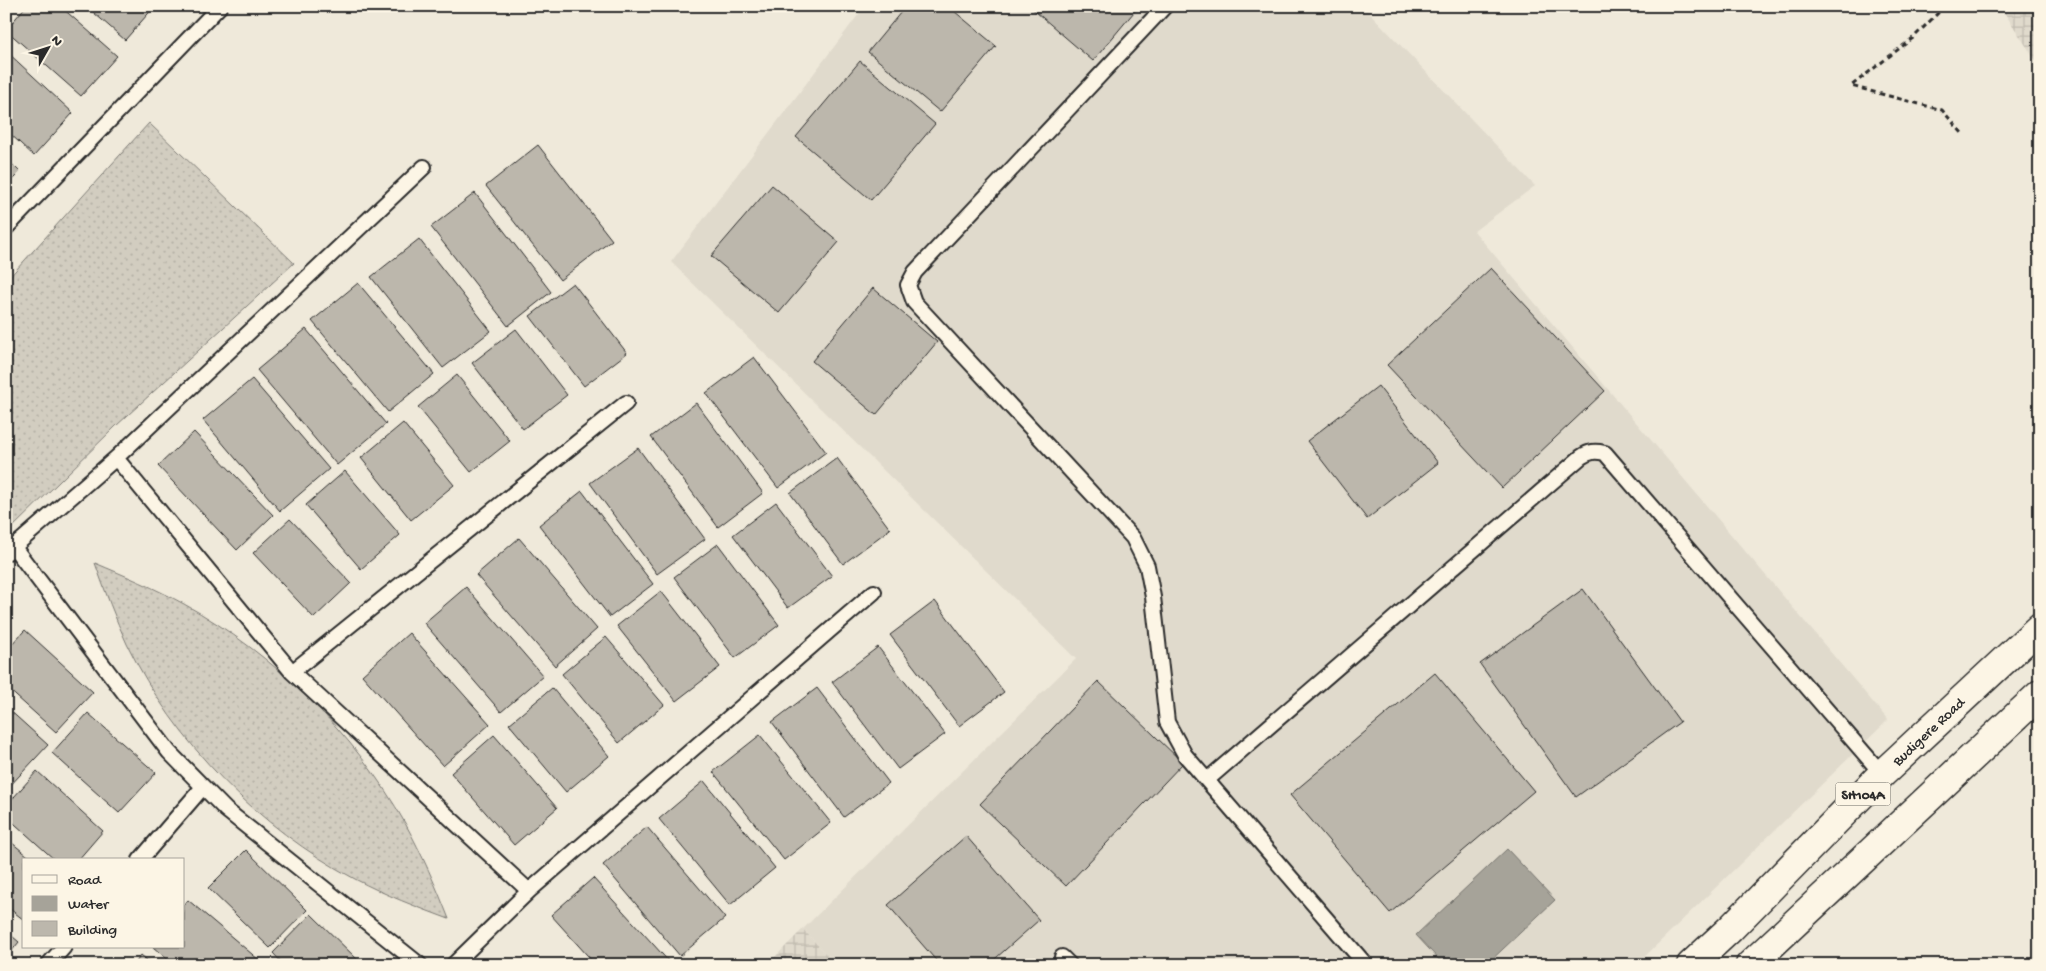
<svg xmlns="http://www.w3.org/2000/svg" width="2046" height="971" font-family="'Gochi Hand',sans-serif">
	<style>
		.built { fill: #e0dacc }
		.industrial { fill: url(#industrial-grid) }
		.grass { fill: url(#grass-dots); stroke: #7e7c76 }
		.water { fill: #a6a399; stroke: #75736d }
		.building { fill: #bcb7ac; stroke: #2b2b2b }
		.lines { fill: none; stroke-linecap: round; stroke-linejoin: round }
		.service-casing { stroke: #2b2b2b; stroke-width: 18 }
		.primary-casing { stroke: #2b2b2b; stroke-width: 31 }
		.path { stroke: #2b2b2b; stroke-width: 3; stroke-dasharray: 5 4; stroke-linecap: butt }
		.service { stroke: #fcf5e5; stroke-width: 14 }
		.primary { stroke: #fcf5e5; stroke-width: 28 }
		.labels { text-anchor: middle; stroke-width: 4; stroke-linejoin: round; paint-order: stroke }
		.shield { fill: #fcf5e5; stroke: #6a6863; stroke-width: 1 }
		.shield-label { font-size: 14px; font-weight: bold; fill: #2b2b2b }
		.street-label { font-size: 15px; fill: #2b2b2b; stroke: #fcf5e5 }
	</style>
	<defs>
		<pattern id="industrial-grid" width="8" height="8" patternUnits="userSpaceOnUse" patternTransform="scale(1.25)"><rect width="8" height="8" fill="#e0dacc"/><path d="M0 4h8M4 0v8" fill="none" stroke="#c0bbaf"/></pattern>
		<pattern id="grass-dots" width="8" height="8" patternUnits="userSpaceOnUse" patternTransform="scale(1.25)"><rect width="8" height="8" fill="#d2cdc0"/><path d="M2 2h.1M6 6h.1" fill="none" stroke="#b4b0a5" stroke-width="1.8" stroke-linecap="round"/></pattern>
	</defs>
	<rect width="100%" height="100%" fill="#efe9da"/>
	<filter id="ink" filterUnits="userSpaceOnUse"><feTurbulence type="fractalNoise" baseFrequency=".02" numOctaves="2"/><feDisplacementMap in="SourceGraphic" scale="10" xChannelSelector="R" yChannelSelector="G"/><feConvolveMatrix kernelMatrix="1 2 1 2 8 2 1 2 1" color-interpolation-filters="sRGB"/></filter>
	<g filter="url(#ink)">
		<path class="built" d="M 865,6 L 1363,6 L 1535,186 L 1474,231 L 1888,720 L 1636,965 L 836,965 L 803,929 L 1076,659 L 671,262 Z"/>
		<path class="industrial" d="M 2000,6 L 2040,6 L 2040,67 Z
			M 803,929 L 836,965 L 767,965 Z"/>
		<path class="grass" d="M 149,123 L 294,263 L 116,426 L 6,534 L 6,281 Z
			M 95,563 C 126,576 155,588 184,604 C 273,653 356,735 405,823 C 422,854 436,886 449,919 C 417,907 385,895 355,879 C 259,828 175,743 127,644 C 115,618 105,591 95,563 Z"/>
		<path class="water" d="M 1507,849 L 1555,900 L 1486,965 L 1444,965 L 1416,935 Z"/>
		<path class="building" d="M 26,6 L 60,6 L 117,56 L 81,96 L 6,30 Z
			M 86,6 L 155,6 L 125,40 Z
			M 906,6 L 948,6 L 996,46 L 940,112 L 868,52 Z
			M 1029,6 L 1139,6 L 1093,61 Z
			M 6,51 L 73,113 L 34,156 L 6,130 Z
			M 860,61 L 935,124 L 871,200 L 796,137 Z
			M 538,145 L 612,240 L 560,280 L 486,186 Z
			M 6,158 L 20,172 L 6,186 Z
			M 772,185 L 839,242 L 779,313 L 711,256 Z
			M 475,193 L 551,292 L 508,326 L 431,227 Z
			M 419,239 L 491,331 L 443,368 L 371,277 Z
			M 1491,268 L 1605,391 L 1502,488 L 1387,365 Z
			M 358,283 L 434,374 L 388,412 L 312,321 Z
			M 573,283 L 627,353 L 584,386 L 530,316 Z
			M 873,288 L 937,342 L 876,415 L 812,361 Z
			M 306,329 L 386,424 L 337,465 L 257,370 Z
			M 516,329 L 567,395 L 523,429 L 472,363 Z
			M 754,357 L 826,452 L 778,488 L 706,393 Z
			M 457,375 L 510,441 L 471,472 L 418,407 Z
			M 252,379 L 329,469 L 280,511 L 203,420 Z
			M 1378,386 L 1438,463 L 1367,519 L 1307,441 Z
			M 696,403 L 763,493 L 718,527 L 651,437 Z
			M 403,423 L 454,485 L 411,520 L 361,458 Z
			M 194,432 L 273,515 L 237,550 L 158,466 Z
			M 638,448 L 705,539 L 657,574 L 590,483 Z
			M 837,458 L 890,529 L 843,564 L 790,493 Z
			M 345,471 L 400,535 L 361,569 L 306,505 Z
			M 582,491 L 653,584 L 610,617 L 539,525 Z
			M 776,502 L 832,576 L 788,608 L 733,535 Z
			M 290,519 L 351,583 L 314,618 L 253,553 Z
			M 519,538 L 597,629 L 555,666 L 476,575 Z
			M 718,544 L 779,625 L 735,658 L 674,577 Z
			M 466,587 L 543,676 L 501,712 L 424,623 Z
			M 1583,589 L 1680,722 L 1576,797 L 1480,664 Z
			M 661,591 L 720,667 L 676,701 L 617,626 Z
			M 935,601 L 1004,692 L 959,726 L 890,635 Z
			M 25,630 L 93,692 L 56,732 L 6,687 L 6,650 Z
			M 409,633 L 490,724 L 443,766 L 362,675 Z
			M 606,637 L 664,705 L 619,743 L 562,674 Z
			M 878,647 L 945,734 L 898,769 L 832,682 Z
			M 1435,673 L 1534,791 L 1390,913 L 1290,795 Z
			M 1098,681 L 1183,763 L 1066,886 L 980,804 Z
			M 552,688 L 609,756 L 566,792 L 509,724 Z
			M 817,688 L 889,783 L 844,817 L 772,722 Z
			M 6,707 L 48,745 L 7,789 L 6,788 Z
			M 88,713 L 156,773 L 119,813 L 52,753 Z
			M 494,735 L 557,808 L 514,845 L 451,773 Z
			M 760,735 L 831,823 L 784,860 L 713,772 Z
			M 37,771 L 103,831 L 78,860 L 55,860 L 6,816 L 6,806 Z
			M 704,781 L 775,868 L 730,905 L 659,819 Z
			M 647,827 L 725,918 L 680,956 L 603,865 Z
			M 966,836 L 1039,920 L 988,965 L 940,965 L 888,905 Z
			M 6,838 L 33,860 L 24,860 L 24,920 L 6,906 Z
			M 246,850 L 307,910 L 270,948 L 208,888 Z
			M 593,878 L 672,965 L 596,965 L 551,915 Z
			M 188,900 L 259,960 L 255,965 L 174,965 L 153,947 L 184,947 L 184,905 Z
			M 311,914 L 363,965 L 284,965 L 273,953 Z
			M 6,931 L 19,942 L 6,958 Z
			M 141,955 L 153,965 L 134,965 Z"/>
		<g class="lines">
			<g class="service-casing">
				<path id="service" d="M 1165,6 L 915,272 L 908,285 L 914,302 L 1133,538 L 1147,566 L 1153,597 L 1167,722 L 1185,755 L 1366,965
					M 2040,6 L 2040,7
					M 6,228 L 220,6
					M 116,458 L 292,672 L 529,891
					M 13,546 L 169,752 L 226,810 L 420,965
					M 8,552 L 116,458 L 424,167
					M 292,672 L 626,403
					M 1207,780 L 1581,457 C 1590,451 1595,451 1605,453 L 1882,774
					M 140,860 L 203,787
					M 1062,957 L 1070,965
					M 48,965 L 64,947
					M 453,965 L 529,891 L 874,592"/>
			</g>
			<g class="primary-casing">
				<path id="primary" d="M 1691,965 L 1730,929 L 1882,774 L 2040,627
					M 1750,965 L 2040,694"/>
			</g>
			<path class="path" d="M 1945,6 L 1913,38 L 1851,86 L 1942,110 L 1962,133"/>
			<use href="#service" class="service"/>
			<use href="#primary" class="primary"/>
		</g>
	</g>
	<g class="labels">
		<rect class="shield" x="1835.5" y="782.5" width="55" height="23" rx="4"/>
		<g class="shield-label">
			<text x="1863" y="799">SH104A</text>
		</g>
		<g class="street-label">
			<text transform="translate(1928 731) rotate(-43)" y="5">Budigere Road</text>
		</g>
	</g>
	<rect width="2046" height="971" fill="none" stroke="#fcf5e5" stroke-width="25"/>
	<rect x="12" y="12" width="2021" height="946" fill="none" stroke="#2b2b2b" stroke-width="2" filter="url(#ink)"/>
	<rect x="22" y="858" width="162" height="90" fill="#fcf5e5" stroke="#a8a49b"/>
	<rect x="32" y="875" width="25" height="8" fill="#fcf5e5" stroke="#a8a49b"/>
	<text x="68" y="884" font-size="15" fill="#2b2b2b">Road</text>
	<rect x="32" y="896" width="25" height="15" fill="#a6a399" stroke="#a8a49b"/>
	<text x="68" y="908" font-size="15" fill="#2b2b2b">Water</text>
	<rect x="32" y="921" width="25" height="15" fill="#bcb7ac" stroke="#a8a49b"/>
	<text x="68" y="934" font-size="15" fill="#2b2b2b">Building</text>
	<g transform="translate(48 48) rotate(51)" stroke="#fcf5e5" stroke-width="4" paint-order="stroke">
	<path d="M0-4L9 19L0 12L-9 19Z" fill="#2b2b2b"/>
	<text y="-8" font-size="14" font-weight="bold" text-anchor="middle" fill="#2b2b2b">N</text>
	</g>
</svg>
